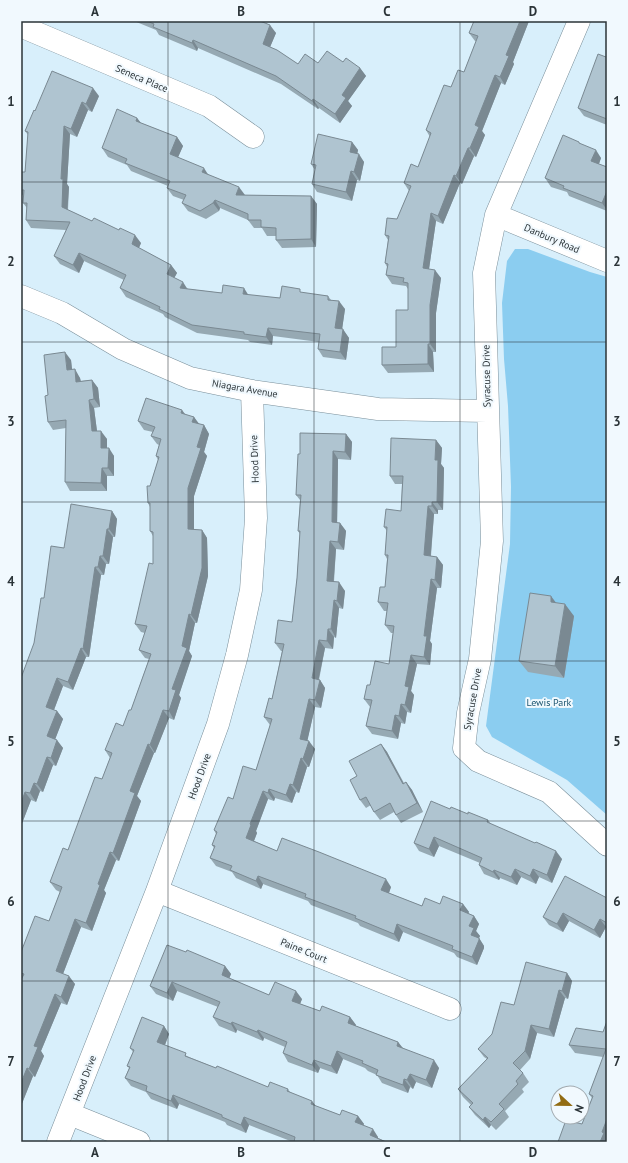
<svg xmlns="http://www.w3.org/2000/svg" width="628" height="1163" font-family="'PT Sans',sans-serif">
	<style>
		.green { fill: #8bcdf0 }
		.lines { fill: none; stroke-linecap: round; stroke-linejoin: round }
		.minor-casing { stroke: #7a8f9a; stroke-width: 23 }
		.minor { stroke: #fff; stroke-width: 22 }
		.wall { fill: #96a9b3 }
		.shaded-wall { fill: #7a8992 }
		.building { fill: #afc4d0; stroke: #7a8992 }
		.grid { fill: none; stroke: #2b3438; stroke-width: 1; stroke-opacity: 0.55 }
		.labels { text-anchor: middle; stroke-width: 4; stroke-linejoin: round; paint-order: stroke }
		.street-label { font-size: 10px; fill: #2b3438; stroke: #f1f9fe }
		.park-label { font-size: 10px; fill: #1c5671; stroke: #f1f9fe }
		.neatline { fill: none; stroke: #2b3438; stroke-width: 1.5 }
		.grid-label { font-size: 13px; text-anchor: middle; font-weight: bold; fill: #2b3438 }
	</style>
	<rect width="100%" height="100%" fill="#d8effb"/>
	<path class="green" d="M 515,249 L 528,249 L 590,272 L 607,277 L 607,815 L 567,780 L 492,737 L 486,726 L 510,544 L 511,487 L 508,406 L 504,359 L 502,303 L 507,261 Z"/>
	<g class="lines">
		<g class="minor-casing">
			<path id="minor" d="M 579,21 L 496,215 L 484,273 L 492,541 L 480,659 L 468,713 L 464,748 L 478,761 L 549,792 L 607,845
				M 25,28 L 209,106 L 253,137
				M 496,215 L 607,261
				M 21,296 L 62,313 L 123,349 L 190,378 L 252,391 L 378,409 L 487,411
				M 157,891 L 450,1009
				M 70,1114 L 139,1142
				M 58,1142 L 157,891 L 218,724 L 237,655 L 251,590 L 256,518 L 252,391"/>
		</g>
		<use href="#minor" class="minor"/>
	</g>
	<path class="wall" d="M 134,21 L 260,21 L 276,33 L 270,47 L 298,64 L 343,62 L 360,68 L 366,76 L 348,101 L 352,106 L 340,123 L 319,108 L 318,109 L 281,84 L 198,48 L 197,51 L 159,35 L 156,30 Z
		M 474,21 L 529,21 L 513,62 L 514,64 L 505,85 L 501,83 L 482,131 L 485,135 L 476,157 L 474,156 L 462,184 L 460,183 L 443,224 L 436,221 L 429,269 L 441,278 L 436,313 L 436,352 L 433,352 L 434,372 L 388,373 L 382,365 L 396,347 L 408,310 L 408,289 L 406,286 L 392,284 L 386,275 L 387,267 L 385,263 L 388,240 L 385,235 L 397,219 L 409,191 L 404,183 L 418,167 L 430,137 L 426,130 L 451,87 L 464,72 L 476,41 L 475,41 L 469,33 Z
		M 607,56 L 607,125 L 584,116 L 578,108 Z
		M 99,96 L 92,112 L 88,110 L 77,137 L 70,134 L 67,184 L 69,187 L 68,210 L 141,243 L 139,248 L 171,265 L 177,273 L 174,278 L 188,289 L 222,293 L 248,295 L 280,298 L 303,293 L 328,296 L 331,300 L 345,309 L 342,329 L 349,338 L 346,360 L 323,357 L 318,349 L 319,342 L 273,336 L 272,345 L 250,342 L 248,340 L 197,333 L 165,317 L 163,314 L 126,297 L 120,288 L 124,280 L 84,261 L 79,273 L 60,264 L 54,256 L 66,230 L 31,228 L 26,220 L 27,208 L 23,203 L 24,197 L 21,193 L 21,172 L 25,172 L 28,135 L 25,131 L 35,111 Z
		M 137,118 L 141,123 L 177,137 L 183,146 L 178,157 L 244,195 L 311,196 L 317,204 L 316,247 L 282,248 L 276,240 L 276,236 L 267,236 L 262,228 L 254,228 L 248,220 L 220,208 L 219,211 L 206,219 L 188,211 L 182,203 L 184,200 L 173,196 L 167,188 L 168,186 L 131,171 L 127,165 L 108,157 L 102,148 Z
		M 352,142 L 358,150 L 357,154 L 364,162 L 360,181 L 357,180 L 352,201 L 317,192 L 312,184 L 315,170 L 311,164 Z
		M 581,144 L 601,158 L 599,164 L 607,167 L 607,211 L 569,196 L 567,192 L 551,187 L 545,178 Z
		M 71,360 L 72,370 L 80,378 L 81,381 L 92,380 L 98,388 L 100,407 L 94,408 L 97,431 L 107,439 L 107,448 L 114,456 L 114,476 L 107,476 L 107,491 L 70,491 L 65,482 L 66,428 L 53,430 L 48,422 L 48,395 Z
		M 185,415 L 194,417 L 198,424 L 204,425 L 209,434 L 204,452 L 207,456 L 194,496 L 194,530 L 202,530 L 207,538 L 208,576 L 197,623 L 195,623 L 189,651 L 192,656 L 179,695 L 181,698 L 174,720 L 169,718 L 155,753 L 154,753 L 137,796 L 141,801 L 119,861 L 116,860 L 104,890 L 106,893 L 92,931 L 81,927 L 63,974 L 75,984 L 67,1005 L 61,1003 L 41,1051 L 44,1056 L 35,1077 L 33,1076 L 21,1106 L 22,978 L 21,977 L 21,952 L 49,921 L 60,892 L 56,890 L 50,882 L 68,850 L 102,779 L 110,758 L 105,750 L 123,726 L 131,710 L 149,659 L 145,658 L 139,650 L 145,633 L 141,632 L 135,624 L 153,564 L 153,536 L 150,531 L 150,507 L 148,503 L 150,486 L 158,460 L 156,456 L 159,445 L 157,444 L 151,436 L 153,432 L 144,430 L 138,421 Z
		M 346,434 L 352,442 L 351,460 L 338,459 L 337,523 L 340,523 L 346,531 L 344,550 L 336,549 L 334,582 L 345,591 L 343,609 L 339,608 L 336,638 L 334,637 L 333,649 L 325,648 L 319,680 L 320,680 L 325,688 L 321,708 L 315,707 L 307,741 L 315,749 L 309,767 L 307,767 L 299,793 L 296,792 L 292,803 L 275,798 L 274,801 L 268,799 L 256,831 L 257,833 L 254,841 L 277,851 L 391,887 L 389,893 L 422,906 L 440,904 L 463,904 L 469,912 L 468,913 L 474,916 L 479,924 L 476,931 L 480,936 L 479,938 L 484,946 L 484,948 L 477,965 L 457,957 L 454,953 L 403,932 L 399,942 L 360,926 L 358,923 L 311,905 L 308,901 L 263,884 L 261,889 L 236,878 L 232,872 L 216,866 L 210,858 L 214,848 L 212,845 L 216,834 L 214,830 L 233,799 L 256,770 L 270,725 L 264,717 L 272,699 L 282,651 L 281,651 L 275,643 L 292,622 L 297,578 L 300,534 L 298,531 L 300,500 L 296,495 L 300,454 Z
		M 436,440 L 442,448 L 441,464 L 444,468 L 443,510 L 438,510 L 438,514 L 434,514 L 431,556 L 437,557 L 443,565 L 441,588 L 437,588 L 430,641 L 432,644 L 430,665 L 417,664 L 411,691 L 414,695 L 411,713 L 407,712 L 405,724 L 401,723 L 398,739 L 372,734 L 366,726 L 370,707 L 364,699 L 370,685 L 389,664 L 393,633 L 391,633 L 385,625 L 387,611 L 384,611 L 378,602 L 385,587 L 387,559 L 385,555 L 387,531 L 384,527 L 401,511 L 402,484 L 395,484 L 390,476 Z
		M 112,511 L 117,519 L 115,537 L 113,537 L 109,564 L 106,564 L 104,575 L 101,575 L 89,657 L 86,657 L 73,690 L 63,686 L 54,710 L 57,711 L 63,719 L 55,739 L 63,748 L 56,766 L 53,765 L 43,792 L 40,791 L 36,802 L 31,800 L 21,826 L 34,643 L 44,598 L 64,548 Z
		M 574,616 L 564,678 L 528,672 L 519,661 Z
		M 381,744 L 387,752 L 404,783 L 406,782 L 412,790 L 423,812 L 401,823 L 394,812 L 380,820 L 374,812 L 371,805 L 366,808 L 360,800 L 357,776 Z
		M 450,809 L 488,820 L 491,824 L 562,859 L 552,883 L 539,877 L 536,884 L 521,877 L 517,885 L 500,878 L 499,880 L 484,874 L 479,865 L 480,863 L 439,846 L 434,857 L 419,851 L 414,843 Z
		M 607,898 L 607,928 L 606,927 L 600,938 L 569,921 L 563,932 L 549,925 L 543,917 Z
		M 186,952 L 225,966 L 231,974 L 229,978 L 269,995 L 302,999 L 300,1004 L 320,1011 L 350,1017 L 356,1025 L 356,1026 L 398,1042 L 403,1048 L 439,1068 L 432,1088 L 416,1082 L 413,1089 L 410,1087 L 408,1093 L 382,1083 L 377,1075 L 368,1071 L 365,1068 L 343,1059 L 337,1074 L 320,1068 L 318,1073 L 288,1062 L 283,1053 L 285,1047 L 264,1038 L 263,1041 L 237,1030 L 236,1033 L 219,1026 L 213,1017 L 218,1007 L 177,991 L 173,1001 L 156,994 L 150,986 Z
		M 567,973 L 572,981 L 568,999 L 565,998 L 554,1037 L 537,1033 L 530,1059 L 520,1070 L 523,1073 L 529,1082 L 522,1089 L 524,1092 L 505,1111 L 509,1117 L 496,1130 L 491,1125 L 489,1128 L 475,1115 L 469,1107 L 471,1105 L 463,1097 L 458,1089 L 487,1059 L 484,1057 L 478,1049 L 492,1034 L 514,1005 Z
		M 607,1021 L 607,1142 L 582,1124 L 592,1098 L 589,1094 L 603,1057 L 575,1053 L 569,1045 L 603,1032 Z
		M 164,1026 L 169,1034 L 165,1045 L 189,1057 L 216,1068 L 268,1087 L 288,1089 L 290,1092 L 316,1106 L 340,1115 L 358,1116 L 364,1124 L 363,1125 L 378,1137 L 378,1138 L 387,1142 L 293,1142 L 249,1125 L 246,1133 L 227,1125 L 225,1122 L 179,1104 L 177,1109 L 151,1099 L 146,1092 L 131,1086 L 125,1078 L 129,1068 L 127,1066 L 133,1052 L 130,1048 Z"/>
	<path class="shaded-wall" d="M 520,21 L 529,21 L 513,62 L 514,64 L 505,85 L 500,77 L 506,55 Z
		M 270,25 L 276,33 L 268,52 L 263,44 Z
		M 193,40 L 198,48 L 197,51 L 192,43 Z
		M 360,68 L 366,76 L 348,101 L 352,106 L 340,123 L 335,114 L 342,95 Z
		M 495,75 L 501,83 L 482,131 L 485,135 L 476,157 L 470,148 L 475,125 Z
		M 93,88 L 99,96 L 92,112 L 86,104 Z
		M 313,99 L 319,108 L 318,109 L 312,101 Z
		M 82,102 L 88,110 L 77,137 L 71,129 Z
		M 137,118 L 143,126 L 136,121 Z
		M 64,126 L 70,134 L 67,184 L 69,187 L 67,215 L 62,207 L 61,179 Z
		M 177,137 L 183,146 L 176,162 L 170,154 Z
		M 352,142 L 358,150 L 356,160 L 350,152 Z
		M 468,148 L 474,156 L 462,184 L 456,176 Z
		M 596,150 L 601,158 L 597,169 L 591,161 Z
		M 359,154 L 364,162 L 360,181 L 354,172 Z
		M 204,168 L 209,176 L 202,172 Z
		M 351,171 L 357,180 L 352,201 L 346,192 Z
		M 454,175 L 460,183 L 443,224 L 438,216 Z
		M 239,187 L 245,195 L 236,195 Z
		M 607,191 L 607,210 L 602,203 Z
		M 311,196 L 317,204 L 316,247 L 311,239 Z
		M 215,200 L 220,208 L 219,211 L 213,203 Z
		M 431,213 L 436,221 L 428,276 L 423,268 Z
		M 135,235 L 141,243 L 137,252 L 132,244 Z
		M 79,253 L 84,261 L 79,273 L 73,265 Z
		M 171,265 L 177,273 L 172,282 L 167,274 Z
		M 435,270 L 441,278 L 436,313 L 436,352 L 430,344 L 430,305 Z
		M 183,282 L 188,290 L 180,288 Z
		M 244,288 L 249,296 L 243,294 Z
		M 339,301 L 345,309 L 341,337 L 335,328 Z
		M 268,328 L 273,336 L 272,345 L 266,337 Z
		M 343,329 L 349,338 L 346,360 L 340,352 Z
		M 428,344 L 433,352 L 434,372 L 428,364 Z
		M 65,352 L 71,360 L 73,378 L 67,370 Z
		M 75,369 L 80,378 L 82,390 L 76,382 Z
		M 92,380 L 98,388 L 100,407 L 94,399 Z
		M 89,400 L 94,408 L 98,439 L 92,431 Z
		M 182,410 L 188,418 L 181,413 Z
		M 194,417 L 200,425 L 192,422 Z
		M 204,425 L 209,434 L 204,452 L 207,456 L 194,496 L 194,538 L 188,529 L 188,488 L 197,447 Z
		M 101,431 L 107,439 L 107,456 L 101,448 Z
		M 346,434 L 352,442 L 351,460 L 345,452 Z
		M 436,440 L 442,448 L 441,464 L 444,468 L 443,510 L 437,502 L 435,460 Z
		M 109,448 L 114,456 L 114,476 L 108,468 Z
		M 333,451 L 338,459 L 337,531 L 332,522 Z
		M 102,468 L 107,476 L 107,491 L 101,483 Z
		M 432,502 L 438,510 L 438,514 L 432,506 Z
		M 428,506 L 434,514 L 430,564 L 424,555 Z
		M 112,511 L 117,519 L 115,537 L 109,529 Z
		M 340,523 L 346,531 L 344,550 L 338,542 Z
		M 107,529 L 113,537 L 109,564 L 103,556 Z
		M 202,530 L 207,538 L 208,576 L 197,623 L 191,615 Z
		M 330,541 L 336,549 L 333,589 L 327,581 Z
		M 100,556 L 106,564 L 104,575 L 98,567 Z
		M 437,557 L 443,565 L 441,588 L 435,580 Z
		M 95,567 L 101,575 L 89,657 L 83,649 Z
		M 431,579 L 437,588 L 430,641 L 432,644 L 430,665 L 424,657 L 424,636 Z
		M 339,582 L 345,591 L 343,609 L 337,601 Z
		M 551,596 L 560,608 L 551,602 Z
		M 334,600 L 339,608 L 336,638 L 331,629 Z
		M 565,604 L 574,616 L 564,678 L 555,666 Z
		M 189,614 L 195,623 L 189,651 L 192,656 L 179,695 L 181,698 L 174,720 L 169,711 L 172,689 Z
		M 328,629 L 334,637 L 333,649 L 327,641 Z
		M 319,640 L 325,648 L 317,687 L 312,678 Z
		M 81,648 L 86,657 L 73,690 L 68,682 Z
		M 411,655 L 417,664 L 411,691 L 414,695 L 411,713 L 405,705 L 405,686 Z
		M 57,678 L 63,686 L 52,715 L 46,707 Z
		M 320,680 L 325,688 L 321,708 L 315,700 Z
		M 309,699 L 315,707 L 306,747 L 300,739 Z
		M 401,704 L 407,712 L 405,724 L 399,716 Z
		M 163,710 L 169,718 L 155,753 L 150,745 Z
		M 57,711 L 63,719 L 53,745 L 47,736 Z
		M 395,715 L 401,723 L 398,739 L 392,731 Z
		M 57,740 L 63,748 L 56,766 L 51,758 Z
		M 309,741 L 315,749 L 309,767 L 303,759 Z
		M 148,744 L 154,753 L 137,796 L 141,801 L 119,861 L 113,853 L 130,791 Z
		M 381,744 L 387,752 L 408,792 L 403,784 Z
		M 47,757 L 53,765 L 43,792 L 37,784 Z
		M 301,758 L 307,767 L 299,793 L 293,785 Z
		M 406,782 L 412,790 L 423,812 L 417,803 Z
		M 34,783 L 40,791 L 36,802 L 30,793 Z
		M 290,784 L 296,792 L 292,803 L 286,795 Z
		M 269,789 L 275,798 L 274,801 L 268,793 Z
		M 263,791 L 268,799 L 256,831 L 257,833 L 252,846 L 246,838 L 250,824 Z
		M 25,792 L 31,800 L 21,826 L 21,803 Z
		M 434,837 L 439,846 L 434,857 L 429,849 Z
		M 556,851 L 562,859 L 552,883 L 547,875 Z
		M 110,852 L 116,860 L 104,890 L 106,893 L 92,931 L 86,923 L 98,884 Z
		M 515,869 L 521,877 L 517,885 L 511,877 Z
		M 533,869 L 539,877 L 536,884 L 530,876 Z
		M 494,870 L 500,878 L 499,880 L 493,872 Z
		M 258,876 L 263,884 L 261,889 L 256,881 Z
		M 386,879 L 391,887 L 387,898 L 381,890 Z
		M 463,904 L 469,912 L 466,918 L 460,910 Z
		M 563,913 L 569,921 L 563,932 L 557,924 Z
		M 474,916 L 479,924 L 476,931 L 480,936 L 479,938 L 484,946 L 484,948 L 477,965 L 472,957 L 471,935 L 469,926 Z
		M 75,919 L 81,927 L 61,979 L 56,971 Z
		M 600,919 L 606,927 L 600,938 L 594,930 Z
		M 397,924 L 403,932 L 399,942 L 394,934 Z
		M 225,966 L 231,974 L 227,984 L 222,975 Z
		M 567,973 L 572,981 L 568,999 L 562,991 Z
		M 69,976 L 75,984 L 67,1005 L 61,997 Z
		M 172,982 L 177,991 L 173,1001 L 167,993 Z
		M 559,990 L 565,998 L 554,1037 L 549,1029 Z
		M 296,991 L 302,999 L 298,1009 L 292,1001 Z
		M 55,994 L 61,1003 L 41,1051 L 44,1056 L 35,1077 L 29,1069 L 34,1046 Z
		M 350,1017 L 356,1025 L 354,1031 L 348,1023 Z
		M 232,1022 L 237,1030 L 236,1033 L 231,1024 Z
		M 531,1025 L 537,1033 L 530,1059 L 525,1051 Z
		M 164,1026 L 169,1034 L 163,1050 L 157,1042 Z
		M 258,1030 L 264,1038 L 263,1041 L 257,1032 Z
		M 398,1042 L 404,1050 L 397,1046 Z
		M 337,1051 L 343,1059 L 337,1074 L 331,1066 Z
		M 314,1060 L 320,1068 L 318,1073 L 312,1065 Z
		M 434,1060 L 439,1068 L 432,1088 L 426,1080 Z
		M 27,1068 L 33,1076 L 21,1106 L 21,1083 Z
		M 410,1074 L 416,1082 L 413,1089 L 407,1080 Z
		M 404,1079 L 410,1087 L 408,1093 L 403,1085 Z
		M 173,1095 L 179,1104 L 177,1109 L 171,1101 Z
		M 312,1101 L 318,1109 L 311,1104 Z
		M 358,1116 L 364,1124 L 361,1130 L 355,1122 Z
		M 244,1117 L 249,1125 L 246,1133 L 241,1125 Z
		M 485,1117 L 491,1125 L 489,1128 L 483,1120 Z
		M 607,1119 L 607,1142 L 600,1142 L 602,1132 Z
		M 373,1129 L 378,1137 L 377,1142 L 370,1135 Z"/>
	<path class="building" d="M 147,21 L 260,21 L 270,25 L 263,44 L 277,50 L 298,64 L 305,54 L 318,63 L 327,51 L 343,62 L 346,58 L 360,68 L 342,95 L 346,98 L 335,114 L 313,99 L 312,101 L 276,76 L 193,40 L 192,43 L 153,27 L 154,24 Z
		M 474,21 L 520,21 L 506,55 L 509,56 L 500,77 L 495,75 L 475,125 L 479,127 L 470,148 L 468,148 L 456,176 L 454,175 L 438,216 L 431,213 L 423,268 L 435,270 L 430,305 L 430,344 L 428,344 L 428,364 L 382,365 L 382,347 L 396,347 L 396,310 L 408,310 L 408,283 L 403,282 L 404,278 L 386,275 L 388,264 L 385,263 L 389,236 L 385,235 L 387,218 L 397,219 L 411,186 L 404,183 L 411,164 L 418,167 L 431,133 L 426,130 L 444,85 L 451,87 L 458,70 L 464,72 L 478,36 L 469,33 Z
		M 598,54 L 606,57 L 607,56 L 607,119 L 578,108 Z
		M 52,71 L 93,88 L 86,104 L 82,102 L 71,129 L 64,126 L 61,179 L 63,179 L 62,207 L 92,221 L 94,218 L 119,230 L 120,228 L 135,235 L 132,244 L 171,265 L 167,274 L 183,282 L 180,288 L 222,293 L 223,285 L 244,288 L 243,294 L 280,298 L 282,286 L 300,289 L 300,292 L 328,296 L 328,300 L 339,301 L 335,328 L 343,329 L 340,352 L 318,349 L 320,334 L 268,328 L 266,337 L 244,334 L 244,332 L 192,325 L 159,309 L 160,307 L 120,288 L 126,275 L 79,253 L 73,265 L 54,256 L 70,222 L 26,220 L 27,203 L 23,203 L 24,190 L 21,190 L 21,172 L 25,172 L 28,132 L 25,131 L 34,110 L 35,111 Z
		M 117,109 L 137,118 L 136,121 L 177,137 L 170,154 L 204,168 L 202,172 L 239,187 L 236,195 L 311,196 L 311,239 L 276,240 L 276,228 L 261,227 L 261,220 L 248,220 L 248,214 L 215,200 L 213,203 L 200,211 L 182,203 L 186,195 L 167,188 L 170,181 L 125,163 L 127,159 L 102,148 Z
		M 318,134 L 352,142 L 350,152 L 359,154 L 354,172 L 351,171 L 346,192 L 312,184 L 316,165 L 311,164 Z
		M 563,135 L 579,142 L 579,143 L 596,150 L 591,161 L 607,167 L 607,191 L 602,203 L 563,188 L 564,186 L 545,178 Z
		M 65,352 L 67,370 L 75,369 L 76,382 L 92,380 L 94,399 L 89,400 L 92,431 L 101,431 L 101,448 L 109,448 L 108,468 L 102,468 L 101,483 L 65,482 L 66,420 L 48,422 L 45,396 L 48,395 L 44,355 Z
		M 146,398 L 182,410 L 181,413 L 194,417 L 192,422 L 204,425 L 197,447 L 201,448 L 188,488 L 188,529 L 202,530 L 202,568 L 191,615 L 189,614 L 182,646 L 187,648 L 172,689 L 176,690 L 169,711 L 163,710 L 150,745 L 148,744 L 130,791 L 135,793 L 113,853 L 110,852 L 98,884 L 100,885 L 86,923 L 75,919 L 56,971 L 69,976 L 61,997 L 55,994 L 34,1046 L 38,1047 L 29,1069 L 27,1068 L 21,1083 L 21,980 L 24,974 L 21,973 L 21,952 L 35,916 L 49,921 L 62,887 L 50,882 L 63,848 L 68,850 L 95,777 L 102,779 L 112,753 L 105,750 L 116,723 L 123,726 L 129,710 L 131,710 L 151,654 L 139,650 L 147,626 L 135,624 L 149,563 L 153,564 L 153,532 L 150,531 L 150,503 L 148,503 L 147,486 L 150,486 L 159,457 L 156,456 L 161,439 L 151,436 L 155,427 L 138,421 Z
		M 300,433 L 346,434 L 345,452 L 333,451 L 332,522 L 340,523 L 338,542 L 330,541 L 327,581 L 339,582 L 337,601 L 334,600 L 331,629 L 328,629 L 327,641 L 319,640 L 312,678 L 320,680 L 315,700 L 309,699 L 300,739 L 309,741 L 303,759 L 301,758 L 293,785 L 290,784 L 286,795 L 269,789 L 268,793 L 263,791 L 250,824 L 251,825 L 246,838 L 277,851 L 282,838 L 319,852 L 386,879 L 381,890 L 422,906 L 425,898 L 440,904 L 443,896 L 463,904 L 460,910 L 474,916 L 469,926 L 474,928 L 471,935 L 479,938 L 479,940 L 472,957 L 452,949 L 453,946 L 397,924 L 394,934 L 355,918 L 356,916 L 305,897 L 306,894 L 258,876 L 256,881 L 230,870 L 232,866 L 210,858 L 215,846 L 212,845 L 217,832 L 214,830 L 228,797 L 233,799 L 243,766 L 256,770 L 272,719 L 264,717 L 269,698 L 272,699 L 284,644 L 275,643 L 278,620 L 292,622 L 297,578 L 300,531 L 298,531 L 301,495 L 296,495 L 298,454 L 300,454 Z
		M 391,438 L 436,440 L 435,460 L 438,460 L 437,502 L 432,502 L 432,506 L 428,506 L 424,555 L 437,557 L 435,580 L 431,579 L 424,636 L 427,636 L 424,657 L 411,655 L 405,686 L 409,687 L 405,705 L 401,704 L 399,716 L 395,715 L 392,731 L 366,726 L 372,700 L 364,699 L 367,685 L 370,685 L 375,661 L 389,664 L 394,626 L 385,625 L 388,603 L 378,602 L 380,587 L 385,587 L 388,555 L 385,555 L 387,527 L 384,527 L 386,509 L 401,511 L 403,476 L 390,476 Z
		M 71,504 L 112,511 L 109,529 L 107,529 L 103,556 L 100,556 L 98,567 L 95,567 L 83,649 L 81,648 L 68,682 L 57,678 L 46,707 L 57,711 L 47,736 L 57,740 L 51,758 L 47,757 L 37,784 L 34,783 L 30,793 L 25,792 L 21,803 L 21,678 L 34,643 L 41,598 L 44,598 L 51,546 L 64,548 Z
		M 530,593 L 551,596 L 551,602 L 565,604 L 555,666 L 519,661 Z
		M 381,744 L 403,784 L 406,782 L 417,803 L 396,815 L 390,803 L 374,812 L 366,797 L 360,800 L 350,780 L 357,776 L 349,761 Z
		M 431,801 L 450,809 L 451,807 L 468,814 L 468,812 L 488,820 L 487,822 L 535,843 L 536,842 L 556,851 L 547,875 L 533,869 L 530,876 L 515,869 L 511,877 L 494,870 L 493,872 L 479,865 L 482,858 L 434,837 L 429,849 L 414,843 Z
		M 565,876 L 607,898 L 607,923 L 600,919 L 594,930 L 563,913 L 557,924 L 543,917 Z
		M 167,945 L 186,952 L 187,950 L 225,966 L 222,975 L 269,995 L 275,982 L 296,991 L 292,1001 L 320,1011 L 322,1006 L 350,1017 L 348,1023 L 398,1042 L 397,1046 L 434,1060 L 426,1080 L 410,1074 L 407,1080 L 404,1079 L 403,1085 L 376,1075 L 378,1070 L 362,1063 L 363,1061 L 337,1051 L 331,1066 L 314,1060 L 312,1065 L 283,1053 L 287,1042 L 258,1030 L 257,1032 L 232,1022 L 231,1024 L 213,1017 L 220,1002 L 172,982 L 167,993 L 150,986 Z
		M 526,962 L 567,973 L 562,991 L 559,990 L 549,1029 L 531,1025 L 525,1051 L 513,1063 L 523,1073 L 516,1081 L 518,1084 L 499,1104 L 504,1109 L 491,1122 L 485,1117 L 483,1120 L 469,1107 L 473,1103 L 458,1089 L 488,1058 L 478,1049 L 492,1034 L 501,1002 L 514,1005 Z
		M 142,1017 L 164,1026 L 157,1042 L 186,1053 L 185,1056 L 216,1068 L 217,1066 L 268,1087 L 270,1082 L 288,1089 L 287,1091 L 312,1101 L 311,1104 L 340,1115 L 342,1110 L 358,1116 L 355,1122 L 373,1129 L 370,1135 L 386,1142 L 294,1142 L 295,1137 L 244,1117 L 241,1125 L 222,1117 L 222,1115 L 173,1095 L 171,1101 L 146,1091 L 147,1086 L 125,1078 L 130,1067 L 127,1066 L 134,1050 L 130,1048 Z
		M 607,1021 L 607,1119 L 602,1132 L 604,1133 L 600,1142 L 558,1142 L 566,1120 L 582,1124 L 593,1096 L 589,1094 L 606,1049 L 569,1045 L 576,1028 L 603,1032 Z"/>
	<path class="grid" d="M 168,21 L 168,1142M 314,21 L 314,1142M 460,21 L 460,1142M 21,182 L 607,182M 21,342 L 607,342M 21,502 L 607,502M 21,661 L 607,661M 21,821 L 607,821M 21,981 L 607,981"/>
	<g class="labels">
		<g class="street-label">
			<text transform="translate(142 78) rotate(23)" y="4">Seneca Place</text>
			<text transform="translate(552 238) rotate(23)" y="4">Danbury Road</text>
			<text transform="translate(486 376) rotate(-91)" y="4">Syracuse Drive</text>
			<text transform="translate(245 388) rotate(10)" y="4">Niagara Avenue</text>
			<text transform="translate(254 459) rotate(-92)" y="4">Hood Drive</text>
			<text transform="translate(472 699) rotate(-80)" y="4">Syracuse Drive</text>
			<text transform="translate(199 776) rotate(-70)" y="4">Hood Drive</text>
			<text transform="translate(304 950) rotate(22)" y="4">Paine Court</text>
			<text transform="translate(84 1078) rotate(-69)" y="4">Hood Drive</text>
		</g>
		<g class="park-label">
			<text x="549" y="706">Lewis Park</text>
		</g>
	</g>
	<rect width="628" height="1163" fill="none" stroke="#f1f9fe" stroke-width="44"/>
	<g transform="translate(570 1105) rotate(112)"><circle r="19" fill="#f1f9fe" stroke="#a2aaaf"/>
	<path d="M0-3L7 15L0 10L-7 15Z" fill="#926c14"/>
	<text y="-6" font-size="11" font-weight="bold" text-anchor="middle" fill="#2b3438">N</text>
	</g>
	<rect x="22" y="22" width="584" height="1119" class="neatline"/>
	<g class="grid-label">
		<text x="95" y="16">A</text>
		<text x="241" y="16">B</text>
		<text x="387" y="16">C</text>
		<text x="533" y="16">D</text>
		<text x="11" y="106">1</text>
		<text x="617" y="106">1</text>
		<text x="11" y="266">2</text>
		<text x="617" y="266">2</text>
		<text x="11" y="426">3</text>
		<text x="617" y="426">3</text>
		<text x="11" y="586">4</text>
		<text x="617" y="586">4</text>
		<text x="11" y="746">5</text>
		<text x="617" y="746">5</text>
		<text x="11" y="906">6</text>
		<text x="617" y="906">6</text>
		<text x="11" y="1066">7</text>
		<text x="617" y="1066">7</text>
		<text x="95" y="1157">A</text>
		<text x="241" y="1157">B</text>
		<text x="387" y="1157">C</text>
		<text x="533" y="1157">D</text>
	</g>
</svg>
